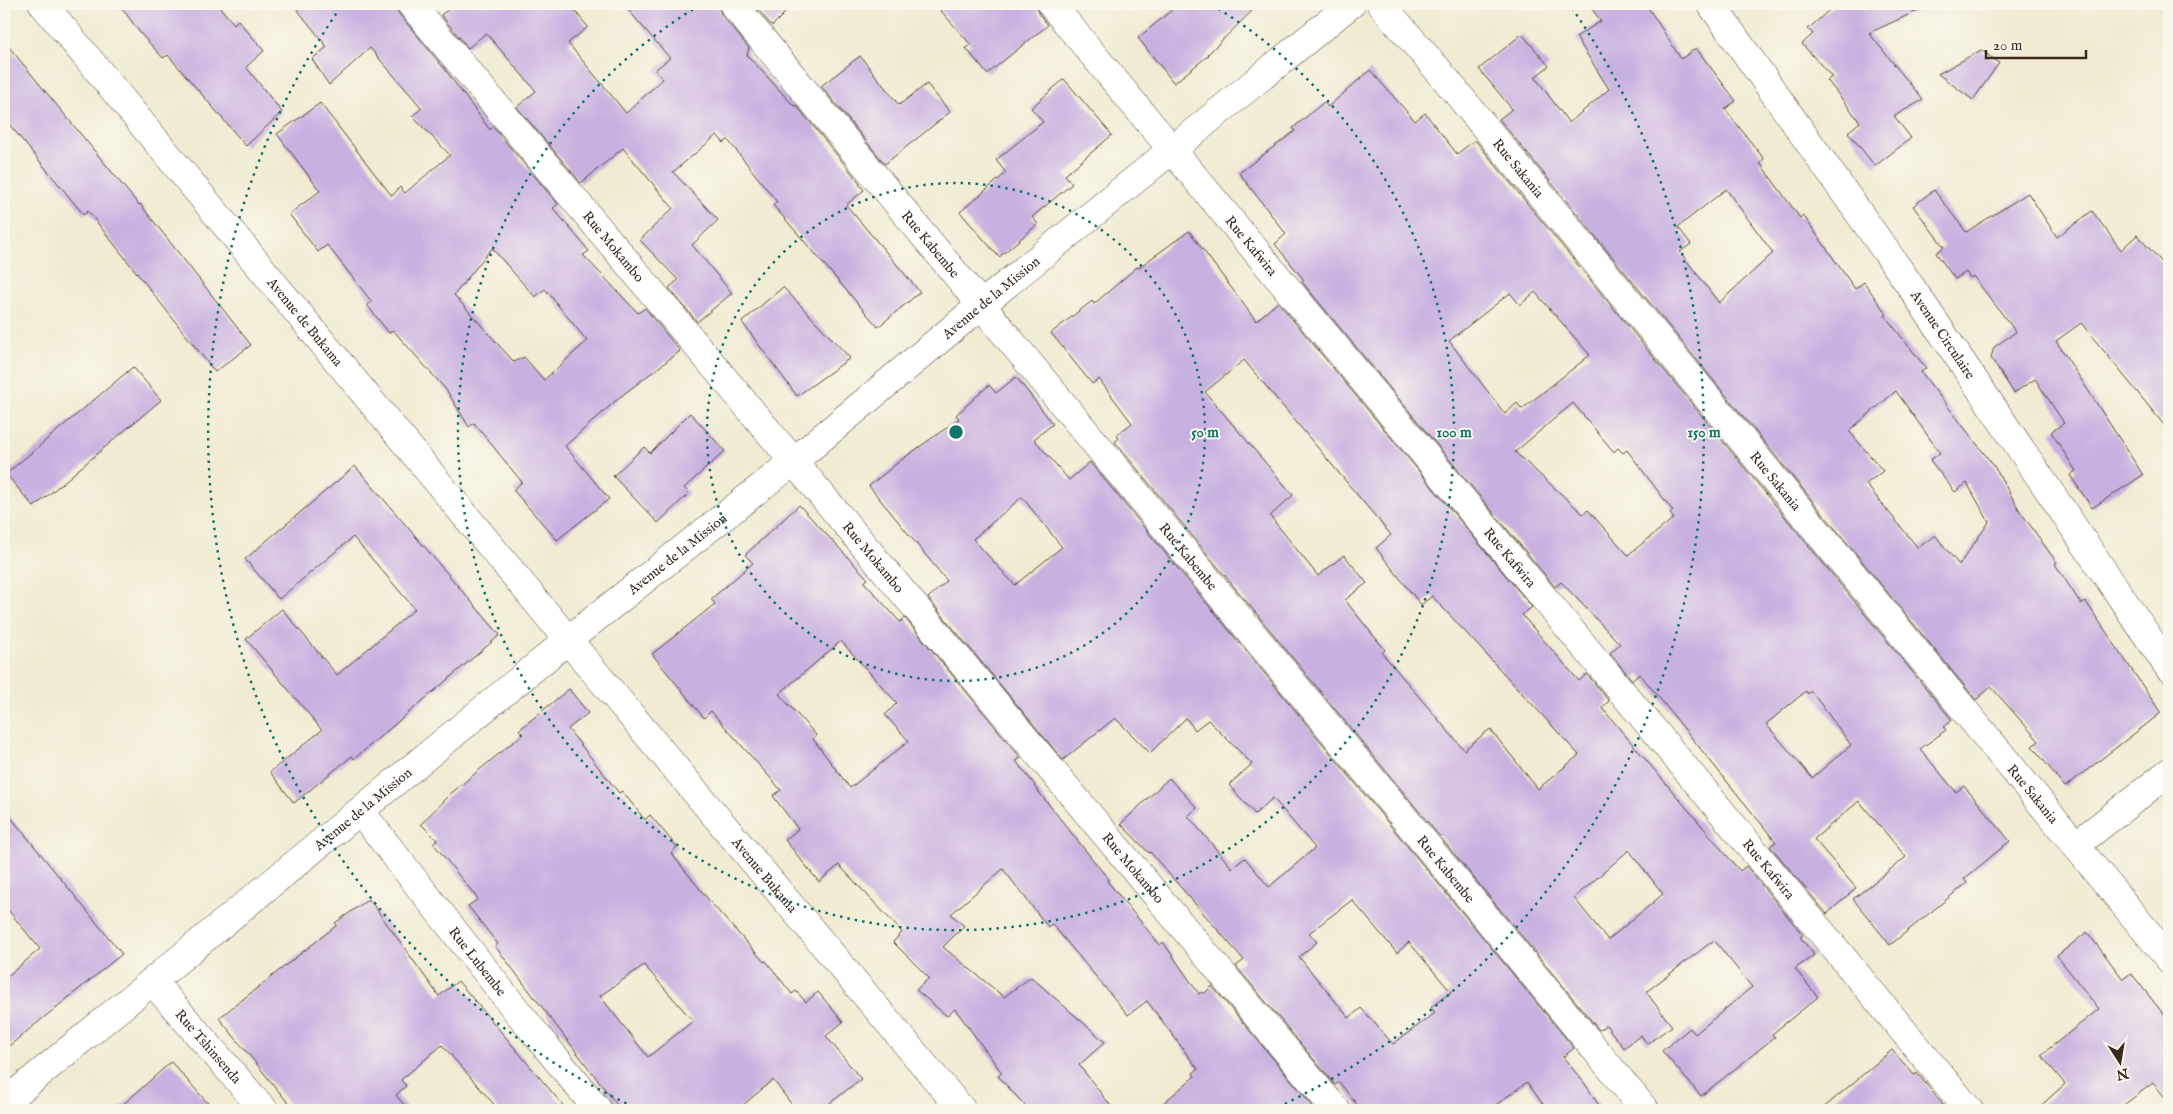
<svg xmlns="http://www.w3.org/2000/svg" width="2173" height="1114" font-family="'IM FELL English',serif">
	<style>
		.building { fill: #c8b1e0; fill-rule: evenodd }
		.lines { fill: none; stroke-linecap: round; stroke-linejoin: round }
		.minor-casing { stroke: #564739; stroke-width: 29 }
		.minor { stroke: #fff; stroke-width: 28 }
		.ring { fill: none; stroke: #0f766e; stroke-width: 2.5; stroke-dasharray: 2.5 5 }
		.labels { text-anchor: middle; stroke-width: 4; stroke-linejoin: round; paint-order: stroke }
		.street-label { font-size: 14px; fill: #3b2a1e; stroke: #fbf7ec }
		.centre { fill: #0f766e; stroke: #fbf7ec; stroke-width: 2.5 }
		.ring-label { font-size: 15px; text-anchor: middle; font-weight: bold; fill: #0f766e; stroke: #fbf7ec; stroke-width: 4; stroke-linejoin: round; paint-order: stroke }
	</style>
	<rect width="100%" height="100%" fill="#fbf7ec"/>
	<filter id="ink" filterUnits="userSpaceOnUse"><feTurbulence type="fractalNoise" baseFrequency=".02" numOctaves="2"/><feDisplacementMap in="SourceGraphic" scale="10" xChannelSelector="R" yChannelSelector="G"/><feConvolveMatrix kernelMatrix="1 2 1 2 8 2 1 2 1" color-interpolation-filters="sRGB"/></filter>
	<filter id="wash" filterUnits="userSpaceOnUse"><feTurbulence type="fractalNoise" baseFrequency=".0096" numOctaves="4" result="noise"/><feDisplacementMap in="SourceGraphic" scale="20" xChannelSelector="R" yChannelSelector="G"/><feGaussianBlur stdDeviation="1.12" result="paint"/><feColorMatrix in="noise" values="0 0 0 0 0 0 0 0 0 0 0 0 0 0 0 0 0 1.4 0 .05"/><feComposite in="paint" operator="in"/></filter>
	<g filter="url(#wash)">
		<rect width="100%" height="100%" fill="#f0ebd2"/>
		<g id="blocks">
			<path class="building" d="M 119,4 L 217,4 L 234,24 L 238,20 L 264,51 L 246,67 L 282,112 L 246,146 L 168,55 L 163,58 L 141,34 Z
				M 293,4 L 391,4 L 444,68 L 490,130 L 493,127 L 558,204 L 553,208 L 589,251 L 583,255 L 638,313 L 645,308 L 680,351 L 620,397 L 565,446 L 609,499 L 557,540 L 513,490 L 522,482 L 474,423 L 469,427 L 447,391 L 393,330 L 389,333 L 367,305 L 372,302 L 327,245 L 318,252 L 289,214 L 320,191 L 277,134 L 320,103 L 392,196 L 400,187 L 405,193 L 450,155 L 412,116 L 422,108 L 370,48 L 329,85 L 312,59 L 327,47 ZM 492,248 L 535,297 L 545,289 L 587,341 L 544,380 L 524,357 L 514,362 L 454,295 Z
				M 455,4 L 569,4 L 588,27 L 568,43 L 626,113 L 663,79 L 655,70 L 670,58 L 623,4 L 718,4 L 721,14 L 749,48 L 747,55 L 794,106 L 796,105 L 860,183 L 859,184 L 864,190 L 846,205 L 920,292 L 878,327 L 773,205 L 777,202 L 728,140 L 724,143 L 717,135 L 673,172 L 718,220 L 692,245 L 732,293 L 697,322 L 669,288 L 678,280 L 640,240 L 673,208 L 623,148 L 581,183 L 517,107 L 536,91 L 486,33 L 468,48 L 441,15 Z
				M 753,4 L 794,4 L 772,26 Z
				M 935,4 L 1036,4 L 1039,14 L 1048,25 L 987,74 L 966,48 L 971,45 Z
				M 1179,4 L 1259,4 L 1208,54 L 1209,55 L 1174,83 L 1138,38 Z
				M 1588,4 L 1646,4 L 1681,59 L 1696,48 L 1736,101 L 1725,109 L 1764,159 L 1760,163 L 1800,218 L 1803,215 L 1855,289 L 1864,282 L 1887,315 L 1885,316 L 1926,368 L 1921,372 L 1994,466 L 2020,511 L 2057,563 L 2055,564 L 2081,604 L 2086,602 L 2161,713 L 2065,787 L 2032,746 L 2039,741 L 1991,687 L 1976,700 L 1499,119 L 1512,109 L 1479,69 L 1522,34 L 1549,66 L 1535,77 L 1569,123 L 1609,89 L 1576,37 L 1601,21 ZM 1726,189 L 1773,253 L 1719,303 L 1680,252 L 1691,244 L 1678,227 ZM 1896,391 L 1940,453 L 1930,460 L 1955,492 L 1967,483 L 1989,522 L 1959,565 L 1935,535 L 1918,548 L 1866,484 L 1883,471 L 1849,431 Z
				M 1836,4 L 1932,4 L 1869,33 L 1923,100 L 1894,116 L 1911,138 L 1875,166 L 1848,132 L 1860,122 L 1827,80 L 1832,77 L 1802,44 L 1813,34 L 1808,29 Z
				M 4,41 L 139,205 L 140,204 L 251,345 L 215,372 L 88,211 L 84,215 L 4,118 Z
				M 1981,50 L 1999,63 L 1973,100 L 1938,74 Z
				M 860,56 L 899,105 L 927,84 L 950,112 L 885,164 L 821,86 Z
				M 1370,70 L 1415,121 L 1425,113 L 1457,154 L 1475,140 L 1952,720 L 1944,727 L 1946,730 L 1920,749 L 1956,792 L 1964,786 L 2010,841 L 1964,879 L 1967,883 L 1890,945 L 1853,899 L 1906,857 L 1859,801 L 1814,839 L 1856,888 L 1827,914 L 1770,846 L 1776,842 L 1640,674 L 1632,680 L 1610,653 L 1620,644 L 1561,582 L 1555,587 L 1302,282 L 1304,280 L 1275,244 L 1286,234 L 1239,173 L 1295,131 L 1293,128 L 1324,102 L 1328,107 ZM 1535,292 L 1590,355 L 1522,409 L 1517,403 L 1505,414 L 1449,341 L 1510,293 L 1520,305 ZM 1573,403 L 1614,452 L 1618,448 L 1623,453 L 1627,450 L 1673,511 L 1670,514 L 1674,518 L 1628,555 L 1588,510 L 1583,514 L 1515,452 ZM 1806,691 L 1808,694 L 1811,691 L 1851,745 L 1812,778 L 1766,724 Z
				M 1064,79 L 1112,135 L 1065,175 L 1072,184 L 1032,217 L 1038,224 L 999,257 L 960,212 L 1006,173 L 996,160 L 1043,122 L 1031,108 Z
				M 1934,190 L 1966,232 L 2028,193 L 2057,237 L 2092,211 L 2121,250 L 2137,235 L 2169,270 L 2169,431 L 2081,323 L 2056,341 L 2143,475 L 2092,508 L 2070,475 L 2076,471 L 2051,432 L 2064,423 L 2035,379 L 2014,393 L 1991,358 L 1994,347 L 2016,332 L 1973,276 L 1970,278 L 1966,272 L 1955,279 L 1936,253 L 1944,247 L 1913,206 Z
				M 1189,231 L 1256,321 L 1278,302 L 1532,607 L 1522,615 L 1579,681 L 1587,674 L 1609,701 L 1602,708 L 1740,871 L 1746,866 L 1803,935 L 1800,937 L 1814,955 L 1795,969 L 1818,997 L 1772,1034 L 1775,1037 L 1701,1096 L 1662,1051 L 1690,1028 L 1695,1034 L 1752,987 L 1714,940 L 1646,992 L 1672,1026 L 1647,1044 L 1641,1035 L 1624,1048 L 1606,1025 L 1599,1030 L 1115,442 L 1119,438 L 1116,435 L 1132,423 L 1099,379 L 1092,384 L 1051,333 L 1092,301 L 1094,304 L 1137,267 L 1138,268 ZM 1244,360 L 1391,535 L 1376,548 L 1421,605 L 1432,596 L 1579,755 L 1538,789 L 1490,729 L 1464,750 L 1382,653 L 1385,650 L 1345,600 L 1367,583 L 1344,555 L 1318,576 L 1270,516 L 1293,495 L 1205,392 ZM 1629,850 L 1663,894 L 1608,940 L 1574,898 Z
				M 783,287 L 850,358 L 797,396 L 742,322 Z
				M 133,367 L 161,400 L 34,507 L 6,474 Z
				M 1016,377 L 1053,424 L 1034,439 L 1069,480 L 1090,462 L 1574,1048 L 1563,1057 L 1585,1084 L 1602,1110 L 1547,1110 L 1527,1082 L 1489,1110 L 1361,1110 L 1339,1082 L 1335,1085 L 1236,966 L 1244,960 L 1150,852 L 1149,853 L 1121,824 L 1169,778 L 1197,808 L 1188,816 L 1232,868 L 1245,858 L 1269,887 L 1315,848 L 1273,798 L 1255,814 L 1229,785 L 1252,764 L 1208,720 L 1195,730 L 1186,718 L 1150,753 L 1115,718 L 1063,760 L 928,598 L 947,581 L 869,486 L 901,460 L 959,419 L 956,415 L 989,385 L 996,393 ZM 1022,497 L 1062,547 L 1015,585 L 973,539 ZM 1352,900 L 1397,953 L 1409,942 L 1451,992 L 1431,1007 L 1435,1013 L 1393,1044 L 1361,1008 L 1349,1018 L 1299,957 L 1317,942 L 1309,933 Z
				M 690,413 L 725,451 L 684,488 L 689,493 L 658,523 L 613,476 L 644,447 L 650,453 Z
				M 355,466 L 500,635 L 354,759 L 352,756 L 294,803 L 270,772 L 322,730 L 246,639 L 282,609 L 337,675 L 415,609 L 353,537 L 279,599 L 245,559 Z
				M 799,505 L 868,579 L 864,582 L 900,622 L 905,618 L 1021,758 L 1016,761 L 1035,785 L 1034,786 L 1109,880 L 1107,881 L 1160,945 L 1163,942 L 1199,994 L 1202,992 L 1204,994 L 1212,986 L 1312,1105 L 1306,1110 L 1155,1110 L 1195,1076 L 1193,1073 L 1198,1069 L 1147,1001 L 1128,1015 L 1052,924 L 1048,927 L 1003,869 L 951,914 L 964,926 L 943,947 L 1004,997 L 1031,977 L 1105,1042 L 1079,1065 L 1114,1110 L 1029,1110 L 998,1076 L 1002,1073 L 955,1009 L 947,1016 L 916,990 L 929,978 L 893,942 L 902,932 L 839,865 L 819,882 L 785,840 L 798,829 L 773,796 L 781,790 L 711,711 L 704,718 L 652,654 L 715,604 L 711,599 L 753,563 L 745,555 ZM 841,641 L 897,703 L 885,715 L 909,741 L 850,788 L 813,739 L 816,735 L 779,694 Z
				M 569,689 L 588,713 L 568,729 L 619,793 L 622,791 L 645,820 L 650,815 L 677,847 L 671,853 L 711,903 L 764,962 L 766,961 L 792,994 L 796,991 L 806,1002 L 818,992 L 843,1022 L 826,1036 L 861,1079 L 821,1110 L 796,1110 L 773,1080 L 737,1110 L 621,1110 L 495,946 L 498,944 L 468,906 L 478,899 L 433,843 L 437,840 L 421,824 L 449,795 L 523,734 L 519,730 ZM 644,965 L 693,1021 L 648,1057 L 600,996 Z
				M 4,809 L 122,954 L 4,1050 L 4,979 L 40,949 L 4,905 Z
				M 369,899 L 439,996 L 458,981 L 567,1110 L 499,1110 L 442,1045 L 401,1080 L 406,1086 L 396,1095 L 408,1110 L 294,1110 L 219,1018 L 337,925 L 335,923 Z
				M 2087,932 L 2123,979 L 2131,973 L 2169,1021 L 2169,1102 L 2153,1083 L 2117,1110 L 2036,1110 L 2065,1084 L 2041,1055 L 2099,1009 L 2057,956 Z
				M 1892,1050 L 1914,1075 L 1917,1073 L 1947,1110 L 1821,1110 Z
				M 171,1062 L 214,1110 L 117,1110 Z"/>
		</g>
	</g>
	<g filter="url(#ink)">
		<use href="#blocks" fill-opacity="0" stroke="#564739" stroke-width="1"/>
		<g class="lines">
			<g class="minor-casing">
				<g id="minor">
					<path id="s1" d="M 43,4 L 568,640 L 962,1110"/>
					<path id="s2" d="M 411,4 L 1336,1110"/>
					<path id="s3" d="M 733,4 L 1645,1110"/>
					<path id="s4" d="M 1051,4 L 1969,1110"/>
					<path id="s5" d="M 1381,4 L 1438,70 L 2169,959"/>
					<path id="s6" d="M 1711,4 L 1907,281 L 2169,668"/>
					<path id="s7" d="M 360,811 L 517,1011 L 598,1110"/>
					<path d="M 2076,845 L 2169,772"/>
					<path id="s8" d="M 153,982 L 264,1110"/>
					<path id="s9" d="M 4,1103 L 568,640 L 794,461 L 981,305 L 1351,4"/>
				</g>
			</g>
			<use href="#minor" class="minor"/>
		</g>
	</g>
	<g class="ring">
		<circle cx="956" cy="432" r="249"/>
		<path d="M1212 5A498 498 0 1 1 700 5"/>
		<path d="M640 1110A748 748 0 0 1 340 8M1572 8A748 748 0 0 1 1272 1110"/>
	</g>
	<g class="labels">
		<g class="street-label">
			<text dy="5" stroke="none"><textPath href="#s5" startOffset="214">Rue Sakania</textPath></text>
			<text dy="5" stroke="none"><textPath href="#s3" startOffset="311">Rue Kabembe</textPath></text>
			<text dy="5" stroke="none"><textPath href="#s4" startOffset="314">Rue Kafwira</textPath></text>
			<text dy="5" stroke="none"><textPath href="#s2" startOffset="316">Rue Mokambo</textPath></text>
			<text dy="5" stroke="none"><textPath href="#s9" startOffset="1274">Avenue de la Mission</textPath></text>
			<text dy="5" stroke="none"><textPath href="#s1" startOffset="412">Avenue de Bukama</textPath></text>
			<text dy="5" stroke="none"><textPath href="#s6" startOffset="404">Avenue Circulaire</textPath></text>
			<text dy="5" stroke="none"><textPath href="#s5" startOffset="619">Rue Sakania</textPath></text>
			<text dy="5" stroke="none"><textPath href="#s9" startOffset="869">Avenue de la Mission</textPath></text>
			<text dy="5" stroke="none"><textPath href="#s2" startOffset="721">Rue Mokambo</textPath></text>
			<text dy="5" stroke="none"><textPath href="#s3" startOffset="716">Rue Kabembe</textPath></text>
			<text dy="5" stroke="none"><textPath href="#s4" startOffset="719">Rue Kafwira</textPath></text>
			<text dy="5" stroke="none"><textPath href="#s5" startOffset="1024">Rue Sakania</textPath></text>
			<text dy="5" stroke="none"><textPath href="#s9" startOffset="464">Avenue de la Mission</textPath></text>
			<text dy="5" stroke="none"><textPath href="#s2" startOffset="1126">Rue Mokambo</textPath></text>
			<text dy="5" stroke="none"><textPath href="#s4" startOffset="1124">Rue Kafwira</textPath></text>
			<text dy="5" stroke="none"><textPath href="#s3" startOffset="1121">Rue Kabembe</textPath></text>
			<text dy="5" stroke="none"><textPath href="#s1" startOffset="1131">Avenue Bukama</textPath></text>
			<text dy="5" stroke="none"><textPath href="#s7" startOffset="191">Rue Lubembe</textPath></text>
			<text dy="5" stroke="none"><textPath href="#s8" startOffset="85">Rue Tshinsenda</textPath></text>
		</g>
	</g>
	<circle cx="956" cy="432" r="8" class="centre"/>
	<g class="ring-label">
		<text x="1205" y="437">50 m</text>
		<text x="1454" y="437">100 m</text>
		<text x="1704" y="437">150 m</text>
	</g>
	<rect width="2173" height="1114" fill="none" stroke="#fbf7ec" stroke-width="20"/>
	<g transform="translate(2120 1062) rotate(168)" stroke="#fbf7ec" stroke-width="4" paint-order="stroke">
	<path d="M0-4L9 19L0 12L-9 19Z" fill="#3b2a1e"/>
	<text y="-8" font-size="14" font-weight="bold" text-anchor="middle" fill="#3b2a1e">N</text>
	</g>
	<path d="M1986 50v8h100v-8" fill="none" stroke="#3b2a1e" stroke-width="2.5"/>
	<text x="1993" y="50" font-size="15" fill="#3b2a1e" stroke="#fbf7ec" stroke-width="4" paint-order="stroke">20 m</text>
</svg>
